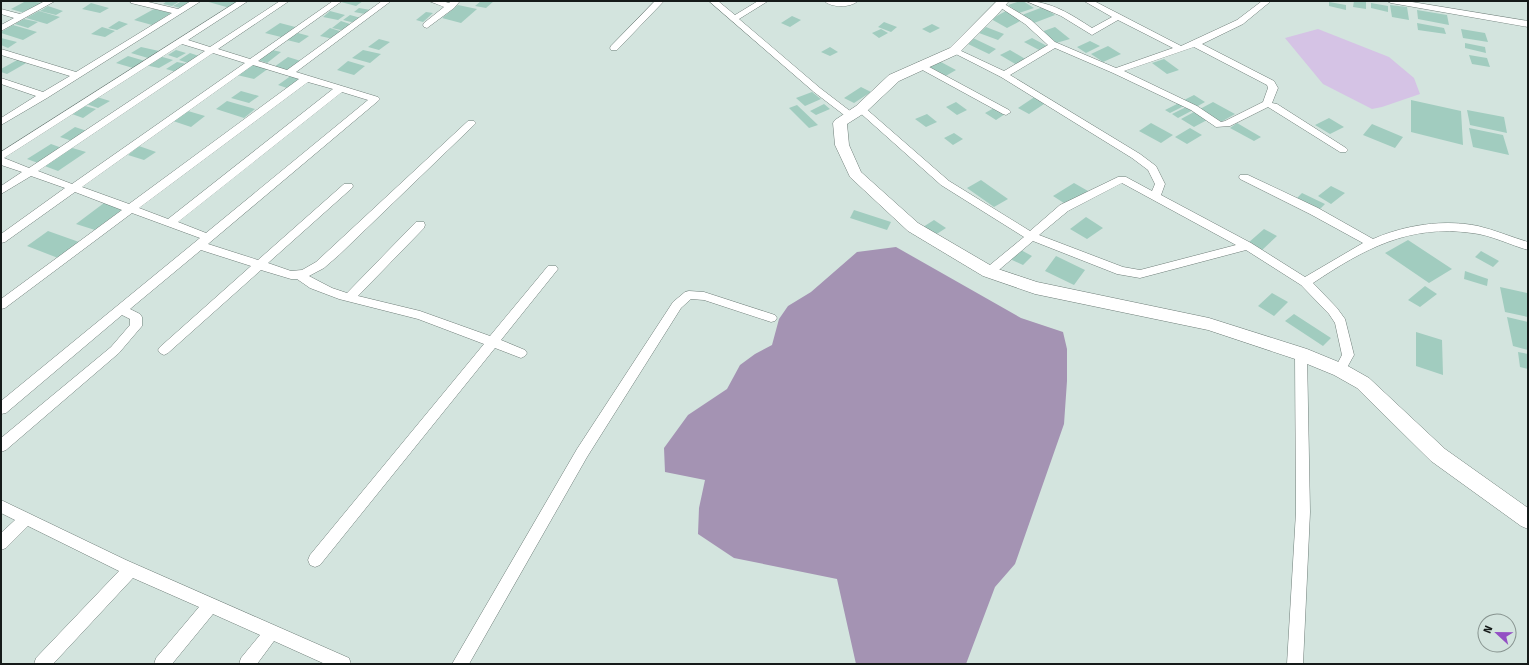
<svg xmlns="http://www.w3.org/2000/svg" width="1529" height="665" font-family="'Fira Sans',sans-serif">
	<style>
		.green { fill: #d5c3e5 }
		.water { fill: #a493b3 }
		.building { fill: #a1ccbf }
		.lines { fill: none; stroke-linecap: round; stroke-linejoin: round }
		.street-casing { stroke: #6f7e79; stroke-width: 1 }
		.secondary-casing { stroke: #6f7e79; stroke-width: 1 }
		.street { fill: #fff; fill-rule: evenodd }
		.secondary { fill: #fff; fill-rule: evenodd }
	</style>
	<rect width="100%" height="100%" fill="#d3e4de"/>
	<path class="green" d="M 1318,29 L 1389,57 L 1414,78 L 1420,94 L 1382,107 L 1372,109 L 1323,84 L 1285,38 Z"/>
	<path class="water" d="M 896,247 L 1021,318 L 1063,332 L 1067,349 L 1067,381 L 1064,424 L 1015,564 L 995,587 L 966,664 L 856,664 L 837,579 L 734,558 L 698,534 L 699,508 L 705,480 L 665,472 L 664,448 L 688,415 L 727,389 L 740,365 L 755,354 L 772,345 L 779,319 L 788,306 L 811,292 L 857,252 Z"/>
	<path class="building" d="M 26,1 L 44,3 L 24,13 L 11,9 Z
		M 167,1 L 180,1 L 172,6 L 163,4 Z
		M 182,1 L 191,1 L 180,8 L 173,6 Z
		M 205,1 L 241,1 L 230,8 Z
		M 343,1 L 363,1 L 356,6 L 341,2 Z
		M 481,1 L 494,1 L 486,8 L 475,6 Z
		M 1020,1 L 1023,1 L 1034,8 L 1019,13 L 1008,5 Z
		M 1354,1 L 1366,1 L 1366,9 L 1353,7 Z
		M 1329,2 L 1346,5 L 1346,10 L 1329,6 Z
		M 91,3 L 109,8 L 100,13 L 82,9 Z
		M 1371,3 L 1388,6 L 1388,12 L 1371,8 Z
		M 458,5 L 477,9 L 461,23 L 442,18 Z
		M 1390,5 L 1407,7 L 1409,20 L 1392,17 Z
		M 48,6 L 63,11 L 56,15 L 40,11 Z
		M 1043,7 L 1055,15 L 1034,23 L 1022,15 Z
		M 359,8 L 371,10 L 365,14 L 354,12 Z
		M 154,9 L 171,13 L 152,25 L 134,20 Z
		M 1417,10 L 1447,15 L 1449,25 L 1418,19 Z
		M 39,11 L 60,17 L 47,24 L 26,18 Z
		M 330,11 L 345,15 L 338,20 L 323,17 Z
		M 1006,11 L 1022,20 L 1007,28 L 991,19 Z
		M 426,12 L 433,13 L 423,22 L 416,20 Z
		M 350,15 L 361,18 L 355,23 L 343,20 Z
		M 792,16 L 801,20 L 790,27 L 781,23 Z
		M 24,19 L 38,22 L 28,28 L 15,24 Z
		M 119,21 L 128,24 L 117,30 L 108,28 Z
		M 341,21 L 353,25 L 345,31 L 332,28 Z
		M 884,22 L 897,27 L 891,32 L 878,27 Z
		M 280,23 L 299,28 L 285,38 L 265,33 Z
		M 1417,23 L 1444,28 L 1446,34 L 1418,30 Z
		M 932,24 L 940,28 L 930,33 L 922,29 Z
		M 13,25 L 37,32 L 23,40 L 1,33 L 1,32 Z
		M 102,27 L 115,31 L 105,37 L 91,34 Z
		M 986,27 L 1004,34 L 998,40 L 979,33 Z
		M 1055,27 L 1070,39 L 1056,43 L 1041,32 Z
		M 330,28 L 343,32 L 333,39 L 320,36 Z
		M 881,29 L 888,33 L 879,38 L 872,33 Z
		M 1461,29 L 1485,33 L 1488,42 L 1463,38 Z
		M 298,33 L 309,36 L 299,43 L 287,40 Z
		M 1,38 L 17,42 L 8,48 L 1,45 Z
		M 973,38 L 996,49 L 989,54 L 966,43 Z
		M 1032,38 L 1047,46 L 1039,50 L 1024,42 Z
		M 379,39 L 390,42 L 379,50 L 368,47 Z
		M 1090,41 L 1100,46 L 1086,53 L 1077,47 Z
		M 1465,43 L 1485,47 L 1486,53 L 1465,48 Z
		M 1108,46 L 1121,54 L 1103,62 L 1091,54 Z
		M 141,47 L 159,51 L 148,58 L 131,53 Z
		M 830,47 L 838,52 L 830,56 L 821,52 Z
		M 176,50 L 186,53 L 177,58 L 168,55 Z
		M 272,50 L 281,52 L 267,63 L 258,60 Z
		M 363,50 L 381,54 L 370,63 L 352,58 Z
		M 1010,50 L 1027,60 L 1017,65 L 1000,55 Z
		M 190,53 L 199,56 L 188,63 L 179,60 Z
		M 1469,55 L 1487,58 L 1490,67 L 1472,64 Z
		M 128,56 L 145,61 L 133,68 L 116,63 Z
		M 159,56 L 173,60 L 159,68 L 145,65 Z
		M 288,57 L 301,61 L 288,71 L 274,67 Z
		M 19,59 L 28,62 L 7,74 L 1,72 L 1,69 Z
		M 1164,59 L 1179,70 L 1167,74 L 1152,63 Z
		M 348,61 L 365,66 L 354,75 L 337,70 Z
		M 939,61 L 956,70 L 944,77 L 927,68 Z
		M 177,62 L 187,64 L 176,72 L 166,69 Z
		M 252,64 L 269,68 L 254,79 L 237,75 Z
		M 292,75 L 301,78 L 287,88 L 278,85 Z
		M 861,87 L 871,92 L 854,103 L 844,98 Z
		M 241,91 L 259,96 L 249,103 L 231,98 Z
		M 812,92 L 821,99 L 805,106 L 796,98 Z
		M 1194,95 L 1205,102 L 1196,107 L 1184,100 Z
		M 1036,96 L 1047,102 L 1029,114 L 1018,108 Z
		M 97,97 L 110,101 L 98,108 L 86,104 Z
		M 1411,100 L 1461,111 L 1463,145 L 1411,132 Z
		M 227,101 L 255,109 L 244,118 L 216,109 Z
		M 956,102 L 967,110 L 957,115 L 946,107 Z
		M 1213,102 L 1235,114 L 1221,122 L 1200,109 Z
		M 1179,103 L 1184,106 L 1170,113 L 1165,110 Z
		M 824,104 L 830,109 L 816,115 L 810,111 Z
		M 797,105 L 818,125 L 809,128 L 789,108 Z
		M 85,106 L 96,109 L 83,118 L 72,114 Z
		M 1186,107 L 1193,110 L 1178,118 L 1172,114 Z
		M 994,108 L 1005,114 L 996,120 L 985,113 Z
		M 1467,110 L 1504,117 L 1507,133 L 1470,125 Z
		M 188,111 L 205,116 L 191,127 L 173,121 Z
		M 1194,112 L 1207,120 L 1194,127 L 1181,119 Z
		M 927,114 L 937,122 L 926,127 L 915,119 Z
		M 1329,118 L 1344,127 L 1330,134 L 1315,125 Z
		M 1151,123 L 1173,135 L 1161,143 L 1139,131 Z
		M 1237,123 L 1261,137 L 1254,141 L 1230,128 Z
		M 1372,124 L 1403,137 L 1395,148 L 1363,135 Z
		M 75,127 L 87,131 L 72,141 L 60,137 Z
		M 1190,128 L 1202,135 L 1187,144 L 1175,137 Z
		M 1469,128 L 1503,135 L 1509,155 L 1473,147 Z
		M 954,133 L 963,139 L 953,145 L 944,138 Z
		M 51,144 L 62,148 L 38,163 L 27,159 Z
		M 139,146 L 156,152 L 144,160 L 128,155 Z
		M 69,147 L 86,152 L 58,171 L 42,165 Z
		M 981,180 L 1008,199 L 994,207 L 967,188 Z
		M 1074,183 L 1088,191 L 1067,205 L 1053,196 Z
		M 1331,186 L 1345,193 L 1331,204 L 1318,196 Z
		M 1302,193 L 1325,204 L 1320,209 L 1297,198 Z
		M 104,203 L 123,209 L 95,230 L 76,224 Z
		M 854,210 L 891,222 L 887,230 L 850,218 Z
		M 1086,217 L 1103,228 L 1087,239 L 1070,229 Z
		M 934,220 L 946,228 L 932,237 L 920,229 Z
		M 1264,229 L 1277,236 L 1261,251 L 1248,243 Z
		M 48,231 L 79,242 L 58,258 L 27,246 Z
		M 1408,240 L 1452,269 L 1429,283 L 1385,253 Z
		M 1019,249 L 1032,256 L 1023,265 L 1010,259 Z
		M 1481,251 L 1499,261 L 1493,267 L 1475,257 Z
		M 1056,256 L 1085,270 L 1074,285 L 1045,271 Z
		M 1465,271 L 1488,279 L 1487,286 L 1464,279 Z
		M 1425,286 L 1437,294 L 1420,307 L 1408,300 Z
		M 1500,287 L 1527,293 L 1528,317 L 1505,312 Z
		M 1272,293 L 1288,302 L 1274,316 L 1258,306 Z
		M 1294,314 L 1331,338 L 1323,346 L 1285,321 Z
		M 1507,317 L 1528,322 L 1528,350 L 1513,346 Z
		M 1416,332 L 1442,340 L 1443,375 L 1416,366 Z
		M 1518,352 L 1528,354 L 1528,369 L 1520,367 Z"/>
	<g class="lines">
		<g class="street-casing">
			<path id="street" d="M 45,1 L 55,1 L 1,31 L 1,25 L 14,18 L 1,14 L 1,9 L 20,14 Z
				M 130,1 L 144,1 L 178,9 L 191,1 L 201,1 L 47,98 L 1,125 L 1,118 L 36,96 L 1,84 L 1,78 L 43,92 L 70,76 L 1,55 L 1,49 L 76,72 L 172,13 L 131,3 Z
				M 238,1 L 248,1 L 188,40 L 210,47 L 280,1 L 289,1 L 218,49 L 250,59 L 333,1 L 342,1 L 258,61 L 287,70 L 382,1 L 391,1 L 296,72 L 378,97 L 380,99 L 378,101 L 208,244 L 258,260 L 344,184 L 352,184 L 353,186 L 352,188 L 268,263 L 291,271 L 302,270 L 316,262 L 468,121 L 474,121 L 476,123 L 474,125 L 339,255 L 324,268 L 309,276 L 332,288 L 347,293 L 416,222 L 424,222 L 425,225 L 424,228 L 358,296 L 420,311 L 490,336 L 548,266 L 556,266 L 558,269 L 501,340 L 525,350 L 527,353 L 525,356 L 521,358 L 495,348 L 320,565 L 315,567 L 310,565 L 308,560 L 310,555 L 484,344 L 418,319 L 339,299 L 310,288 L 297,279 L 291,279 L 261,270 L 168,353 L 164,355 L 160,353 L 158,350 L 160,347 L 251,266 L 201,250 L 130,309 L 140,314 L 142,317 L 142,326 L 119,353 L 6,450 L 1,452 L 1,438 L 111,347 L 130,325 L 130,319 L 122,315 L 6,413 L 1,414 L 1,401 L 200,238 L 132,213 L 5,308 L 1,309 L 1,299 L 122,210 L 75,192 L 5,242 L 1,243 L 1,234 L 65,188 L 31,176 L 1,194 L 1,186 L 22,172 L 1,165 L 1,152 ZM 182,44 L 205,51 L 29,168 L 4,158 ZM 213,53 L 245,63 L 72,184 L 38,171 ZM 253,65 L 299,79 L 129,204 L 82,187 ZM 308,82 L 333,89 L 168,219 L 139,208 ZM 342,92 L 368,100 L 206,233 L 178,222 Z
				M 429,1 L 442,1 L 449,3 L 451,1 L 460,1 L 454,8 L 427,28 L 424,27 L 423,25 L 424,23 L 444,7 Z
				M 655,1 L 664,1 L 617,50 L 611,50 L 610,48 L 611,46 Z
				M 709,1 L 718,1 L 735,15 L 758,1 L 768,1 L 739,19 L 820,88 L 854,114 L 856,116 L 854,118 L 848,118 L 814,92 Z
				M 824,1 L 858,1 C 850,8 832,8 824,1 Z
				M 1026,1 C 1051,1 1072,15 1092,28 L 1112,17 L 1084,1 L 1094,1 L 1181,46 L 1237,20 L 1262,1 L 1271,1 L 1243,24 L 1202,44 L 1274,81 L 1278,88 L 1272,103 L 1277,104 L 1346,148 L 1348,150 L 1346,152 L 1340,152 L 1268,107 L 1230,126 L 1216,127 L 1191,110 L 1113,73 L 1055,48 L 1010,75 L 1140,154 L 1156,166 L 1165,184 L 1161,195 L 1251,243 L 1305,277 L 1363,243 L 1310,214 L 1240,179 L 1239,177 L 1240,175 L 1248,175 L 1318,208 L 1373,239 C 1405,225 1444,219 1478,226 C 1495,230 1511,237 1528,242 L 1528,250 C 1510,245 1491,235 1472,233 C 1409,224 1364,249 1313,283 L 1337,308 L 1345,319 L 1354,355 L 1344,373 L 1340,375 L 1336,373 L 1334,370 L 1342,355 L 1335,323 L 1329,314 L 1301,285 L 1246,250 L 1140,278 L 1117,274 L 1033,241 L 993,275 L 985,275 L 983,272 L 985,269 L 1024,237 L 941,185 L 858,111 L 856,109 L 858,107 L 864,107 L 949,181 L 1030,231 L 1060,205 L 1118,177 L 1126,177 L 1152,191 L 1155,184 L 1148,170 L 1132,158 L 1001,77 L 950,51 L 954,48 L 957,49 L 1004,71 L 1048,45 L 1025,24 L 998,6 L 998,2 L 1001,2 L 1031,20 L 1055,42 L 1116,68 L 1173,48 L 1118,20 L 1092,35 L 1061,16 ZM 1194,47 L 1267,85 L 1268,88 L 1263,102 L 1225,121 L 1221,122 L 1197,106 L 1124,71 ZM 1122,183 L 1236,245 L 1140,270 L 1123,267 L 1039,235 L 1068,211 Z
				M 1387,1 L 1406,1 L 1528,21 L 1528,27 L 1391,3 Z
				M 920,62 L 1009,110 L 1011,112 L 1006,115 L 1003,114 L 917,67 L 916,65 L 917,63 Z
				M 689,291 L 704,292 L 775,315 L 777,318 L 775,321 L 771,322 L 704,300 L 691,299 L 681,308 L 587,457 L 469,664 L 452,664 L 577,449 L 673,302 L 685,292 Z
				M 1301,349 L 1305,351 L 1307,354 L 1310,512 L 1303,664 L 1287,664 L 1296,512 L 1295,354 L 1297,351 Z
				M 1,500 L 126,560 L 349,658 L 351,664 L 325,664 L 274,641 L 257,664 L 239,664 L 241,658 L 260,635 L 213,614 L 172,664 L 154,664 L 156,658 L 199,607 L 133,578 L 53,664 L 34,664 L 36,658 L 119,571 L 28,526 L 6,548 L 1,550 L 1,533 L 15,520 L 1,513 Z"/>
		</g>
		<g class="secondary-casing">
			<path id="secondary" d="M 997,1 L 1009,1 L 997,15 L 958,54 L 899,81 L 866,112 L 847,124 L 849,145 L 861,172 L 918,223 L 995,268 L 1037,282 L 1209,318 L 1307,349 L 1346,365 L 1369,378 L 1445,449 L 1528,508 L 1528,529 L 1521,526 L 1431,461 L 1357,388 L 1334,375 L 1295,359 L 1208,330 L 1035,294 L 983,276 L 908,231 L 850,177 L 835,145 L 833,123 L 835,120 L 856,106 L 889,75 L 950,48 Z"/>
		</g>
		<use href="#street" class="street"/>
		<use href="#secondary" class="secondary"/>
	</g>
	<rect width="1529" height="665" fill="none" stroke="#151a19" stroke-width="4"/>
	<g transform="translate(1497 633) rotate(292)"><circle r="19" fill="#d3e4de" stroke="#87938f"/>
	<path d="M0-3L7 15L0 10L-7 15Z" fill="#934fc4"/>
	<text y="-6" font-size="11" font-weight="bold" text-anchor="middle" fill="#151a19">N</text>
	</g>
</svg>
